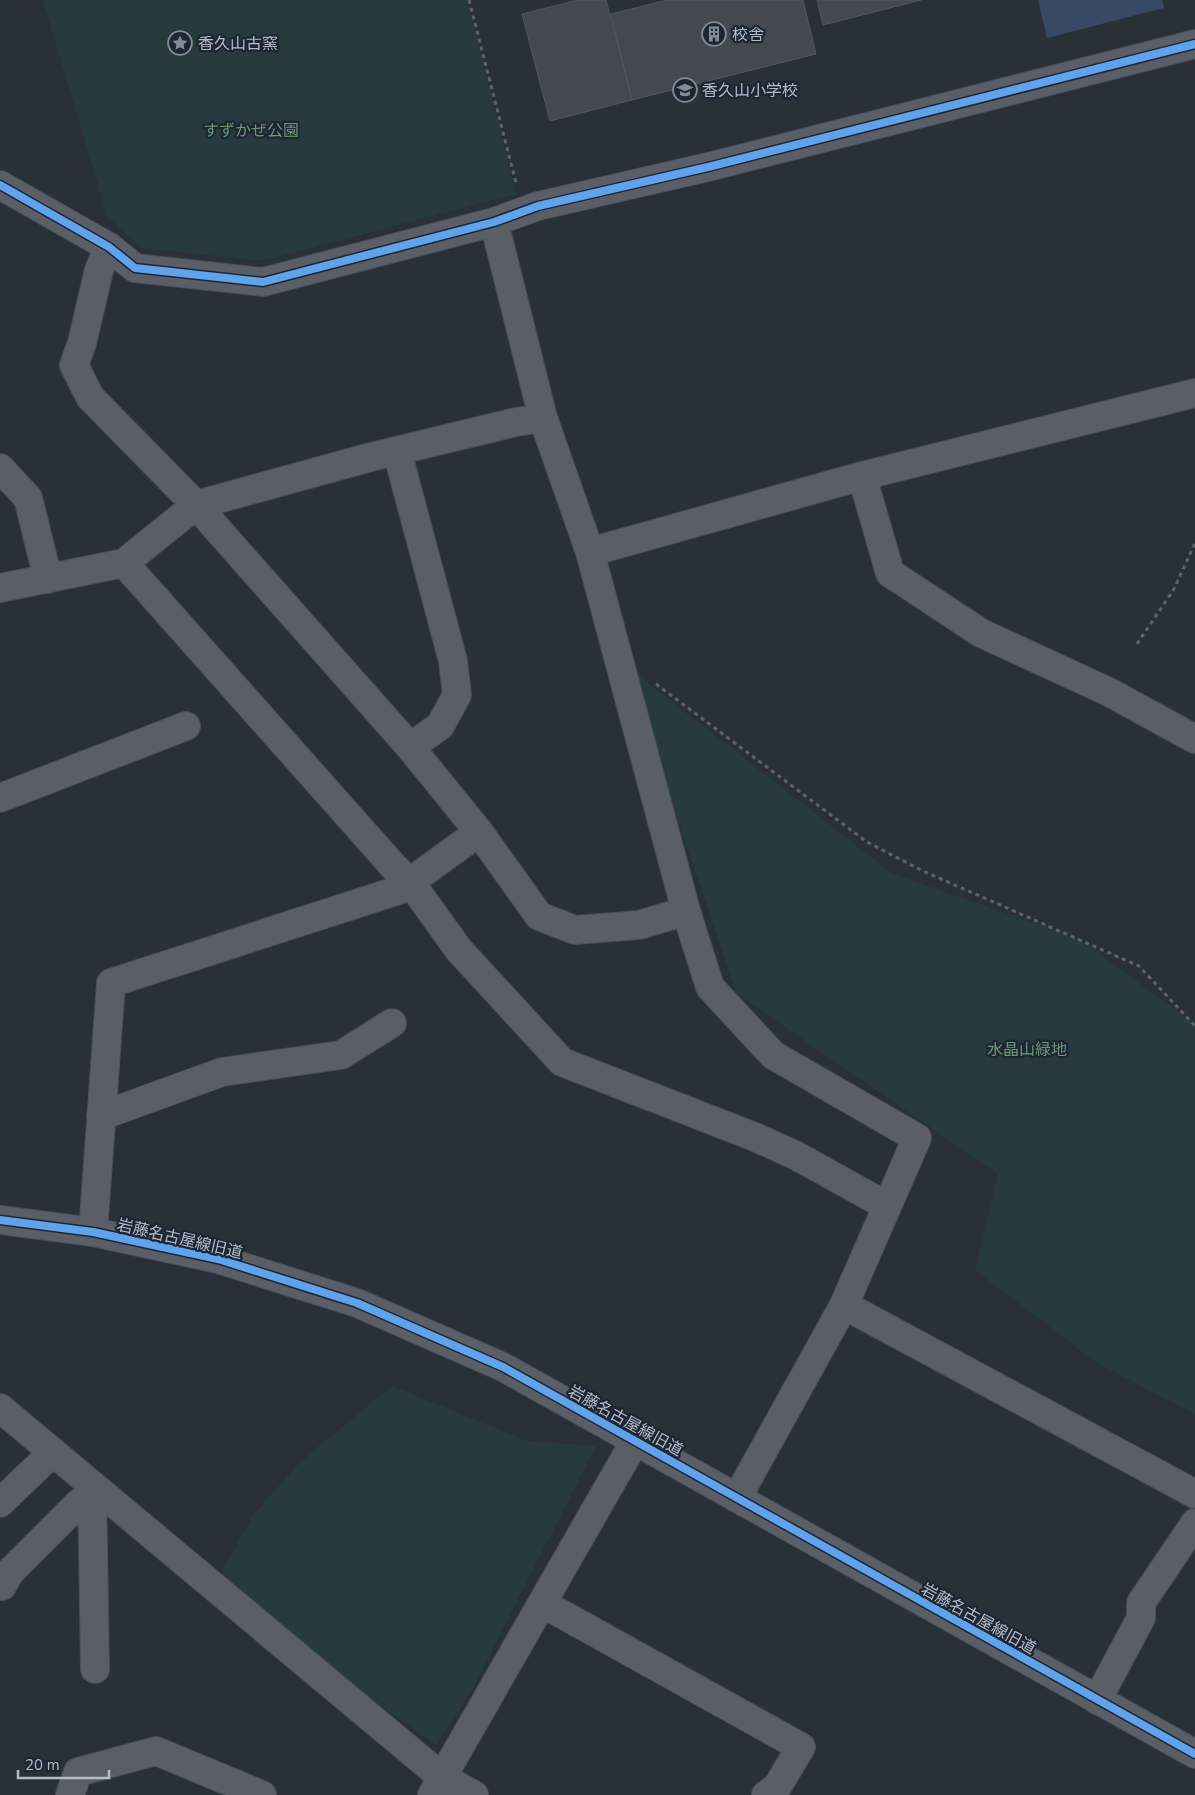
<svg xmlns="http://www.w3.org/2000/svg" width="1195" height="1795" font-family="'Nunito Sans','Noto Sans JP',sans-serif">
	<style>
		.green { fill: #273a3e }
		.water { fill: #384963 }
		.building { fill: #444950; stroke: #52575f }
		.lines { fill: none; stroke-linecap: round; stroke-linejoin: round }
		.minor-casing { stroke: #484c53; stroke-width: 30 }
		.tertiary-casing { stroke: #484c53; stroke-width: 30 }
		.path { stroke: #5d636a; stroke-width: 3; stroke-dasharray: 4 4; stroke-linecap: butt }
		.minor { stroke: #5a5e66; stroke-width: 28 }
		.tertiary { stroke: #5a5e66; stroke-width: 28 }
		.cycleway-casing { stroke: #1d2633; stroke-width: 11 }
		.cycleway { stroke: #60a3ed; stroke-width: 8 }
		.labels { text-anchor: middle; stroke-width: 4.5; stroke-linejoin: round; paint-order: stroke }
		.poi-label { font-size: 16px; fill: #b4bcc9; stroke: #1d2633; text-anchor: start }
		.park-label { font-size: 16px; fill: #6b9a76; stroke: #1d2633 }
		.street-label { font-size: 16px; fill: #b4bcc9; stroke: #1d2633 }
	</style>
	<rect width="100%" height="100%" fill="#2a3038"/>
	<path class="green" d="M 43,0 L 467,0 L 516,194 L 262,261 L 141,248 L 107,216 Z
		M 625,665 L 893,874 L 1078,938 L 1195,1024 L 1195,1414 L 1097,1363 L 975,1270 L 998,1174 L 737,994 Z
		M 392,1386 L 527,1441 L 596,1446 L 474,1686 L 436,1745 L 309,1654 L 221,1574 L 253,1515 L 301,1461 Z"/>
	<path class="water" d="M 1038,0 L 1162,0 L 1164,8 L 1047,38 Z"/>
	<path class="building" d="M 578,0 L 606,0 L 632,100 L 550,121 L 522,14 Z
		M 667,0 L 803,0 L 816,54 L 632,100 L 611,14 Z
		M 817,0 L 921,0 L 823,25 Z"/>
	<g class="lines">
		<g class="minor-casing">
			<path id="minor" d="M 494,222 L 543,418 L 590,552 L 862,476 L 1195,393
				M 109,247 L 99,270 L 82,343 L 74,365 L 90,397 L 196,505 L 410,747 L 479,832 L 539,916 L 575,930 L 639,925 L 686,911
				M 397,451 L 453,661 L 457,695 L 440,726 L 410,747
				M 0,468 L 28,498 L 48,579
				M 862,476 L 890,573 L 981,633 L 1109,692 L 1195,739
				M 590,552 L 686,911 L 710,987 L 773,1055 L 917,1138 L 844,1305 L 737,1498
				M 124,563 L 394,867 L 410,882 L 459,950 L 562,1062 L 755,1137 L 795,1155 L 887,1206
				M 0,588 L 124,563 L 196,505 L 371,457 L 516,422 L 543,418
				M 0,798 L 186,726
				M 101,1116 L 222,1072 L 341,1055 L 392,1023
				M 93,1232 L 111,983 L 399,890 L 479,832
				M 844,1305 L 1195,1494
				M 0,1408 L 443,1778 L 474,1795
				M 92,1485 L 95,1669
				M 0,1503 L 53,1452
				M 2,1586 L 10,1572 L 79,1503 L 92,1496
				M 542,1603 L 801,1747 L 777,1787 L 766,1795
				M 1097,1700 L 1141,1618 L 1141,1603 L 1195,1523
				M 70,1795 L 78,1772 L 156,1751 L 262,1795
				M 432,1795 L 635,1441"/>
		</g>
		<g class="tertiary-casing">
			<path id="tertiary" d="M 0,185 L 109,247 L 135,268 L 263,282 L 494,222 L 538,206 L 708,167 L 1195,44
				M 0,1220 L 93,1232 L 218,1259 L 357,1303 L 503,1367 L 1195,1754"/>
		</g>
		<path class="path" d="M 469,0 L 516,183
			M 1137,644 L 1174,589 L 1195,543
			M 656,684 L 867,842 L 923,871 L 1139,966 L 1195,1026"/>
		<use href="#minor" class="minor"/>
		<use href="#tertiary" class="tertiary"/>
		<g class="cycleway-casing">
			<path id="cycleway" d="M 0,185 L 109,247 L 135,268 L 263,282 L 494,222 L 538,206 L 708,167 L 1195,44
				M 0,1220 L 93,1232 L 218,1259 L 357,1303 L 503,1367 L 1195,1754"/>
		</g>
		<use href="#cycleway" class="cycleway"/>
	</g>
	<defs>
		<g id="building-ring" transform="scale(1.25)"><circle r="9.5" fill="#1d2633" stroke="#848b96" stroke-width="1.5"/><path d="M-4-6H4V6H1V3H-1V6H-4ZM-2.5-4.3h1.7v1.8h-1.7ZM.8-4.3h1.7v1.8H.8ZM-2.5-1h1.7V.8h-1.7ZM.8-1h1.7V.8H.8Z" fill="#848b96"/></g>
		<g id="sight-ring" transform="scale(1.25)"><circle r="9.5" fill="#1d2633" stroke="#848b96" stroke-width="1.5"/><path d="M0-6L1.8-2.2L6-1.7L2.9 1.2L3.7 5.4L0 3.3L-3.7 5.4L-2.9 1.2L-6-1.7L-1.8-2.2Z" fill="#848b96"/></g>
		<g id="school-ring" transform="scale(1.25)"><circle r="9.5" fill="#1d2633" stroke="#848b96" stroke-width="1.5"/><path d="M0-5L7-2L0 1L-7-2ZM-4 1L0 2.5L4 1V4Q0 6-4 4Z" fill="#848b96"/></g>
	</defs>
	<g fill-rule="evenodd">
		<use href="#building-ring" x="714" y="34"/>
		<use href="#sight-ring" x="180" y="43"/>
		<use href="#school-ring" x="685" y="90"/>
	</g>
	<g class="labels">
		<g class="poi-label">
			<text x="732" y="40">校舎</text>
			<text x="198" y="49">香久山古窯</text>
			<text x="702" y="96">香久山小学校</text>
		</g>
		<g class="park-label">
			<text x="251" y="136">すずかぜ公園</text>
			<text x="1027" y="1055">水晶山緑地</text>
		</g>
		<g class="street-label">
			<text transform="translate(180 1238) rotate(13)" y="6">岩藤名古屋線旧道</text>
			<text transform="translate(626 1420) rotate(29)" y="6">岩藤名古屋線旧道</text>
			<text transform="translate(979 1618) rotate(29)" y="6">岩藤名古屋線旧道</text>
		</g>
	</g>
	<path d="M18 1770v8h91v-8" fill="none" stroke="#b4bcc9" stroke-width="2.5"/>
	<text x="25" y="1770" font-size="15" fill="#b4bcc9" stroke="#1d2633" stroke-width="4" paint-order="stroke">20 m</text>
</svg>
